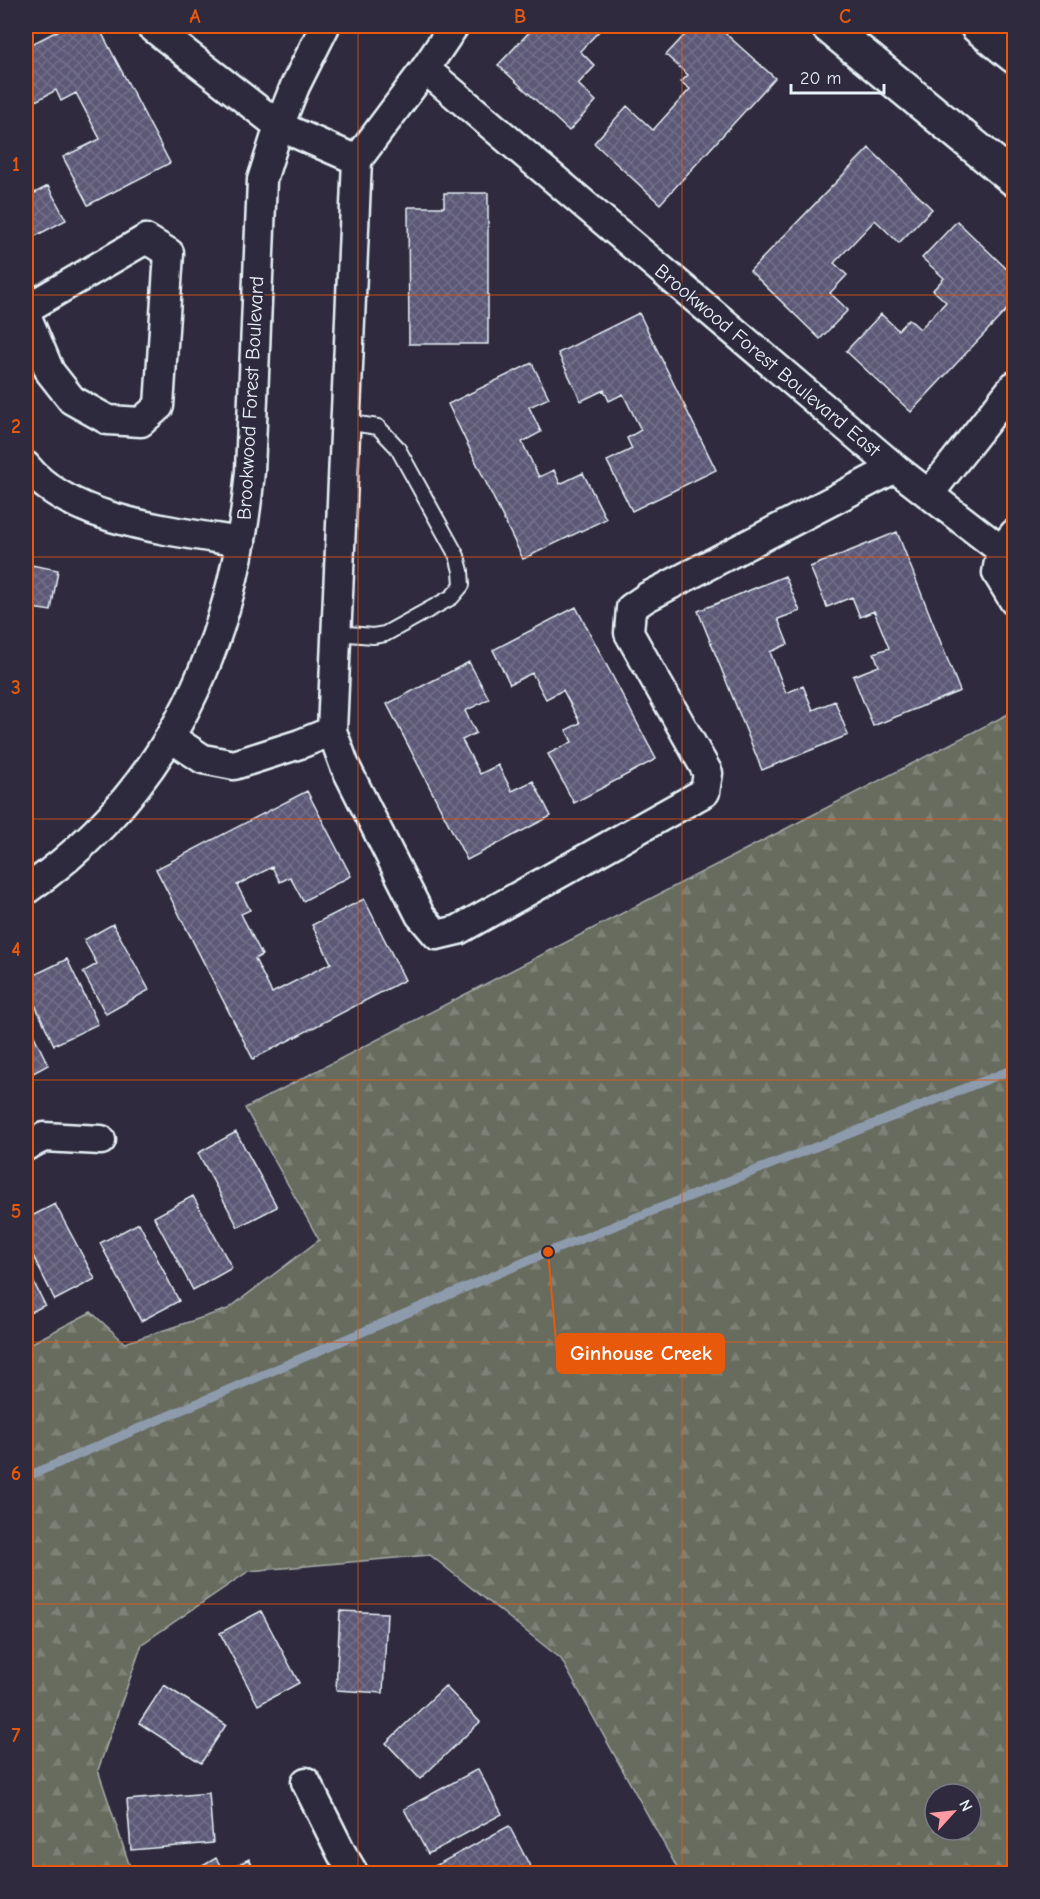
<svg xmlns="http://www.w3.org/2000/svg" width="1040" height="1899" font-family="'Comic Neue',sans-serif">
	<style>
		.forest { fill: url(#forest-firs); stroke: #a8aeab; stroke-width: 1.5; fill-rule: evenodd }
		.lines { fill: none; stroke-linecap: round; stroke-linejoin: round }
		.stream { stroke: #8d9bad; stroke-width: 9 }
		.building { fill: url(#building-cross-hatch); stroke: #e8f1f8; stroke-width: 1.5 }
		.lane-casing { stroke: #e8f1f8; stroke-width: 18 }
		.street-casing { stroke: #e8f1f8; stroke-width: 33 }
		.secondary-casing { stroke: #e8f1f8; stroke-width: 38 }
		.lane { stroke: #2f2a3d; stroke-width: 14 }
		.street { stroke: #2f2a3d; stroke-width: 28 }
		.secondary { stroke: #2f2a3d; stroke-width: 33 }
		.grid { fill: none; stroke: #e8590c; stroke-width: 1.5; stroke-opacity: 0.55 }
		.labels { text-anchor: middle; stroke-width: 4.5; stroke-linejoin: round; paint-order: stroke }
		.street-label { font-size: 20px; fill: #e8f1f8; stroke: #2f2a3d }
		.leader { fill: none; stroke: #e8590c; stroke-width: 2 }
		.callout-dot { fill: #e8590c; stroke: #2f2a3d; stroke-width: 2 }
		.callout { fill: #e8590c; stroke: #e8590c; stroke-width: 2 }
		.callout-label { font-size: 21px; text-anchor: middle; font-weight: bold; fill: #fff }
		.neatline { fill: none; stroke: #e8590c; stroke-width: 2 }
		.grid-label { font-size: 20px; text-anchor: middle; font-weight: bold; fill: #e8590c }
	</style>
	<defs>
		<pattern id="forest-firs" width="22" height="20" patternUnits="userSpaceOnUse" patternTransform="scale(1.5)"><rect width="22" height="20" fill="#676c5e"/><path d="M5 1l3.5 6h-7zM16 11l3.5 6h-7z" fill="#7d8176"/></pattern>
		<pattern id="building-cross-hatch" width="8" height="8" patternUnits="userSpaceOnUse" patternTransform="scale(1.5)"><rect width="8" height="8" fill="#5b5876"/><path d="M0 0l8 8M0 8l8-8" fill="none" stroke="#73708a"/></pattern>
	</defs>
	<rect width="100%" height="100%" fill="#2f2a3d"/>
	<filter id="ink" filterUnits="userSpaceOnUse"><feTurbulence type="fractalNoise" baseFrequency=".0167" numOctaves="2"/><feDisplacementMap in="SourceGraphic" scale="12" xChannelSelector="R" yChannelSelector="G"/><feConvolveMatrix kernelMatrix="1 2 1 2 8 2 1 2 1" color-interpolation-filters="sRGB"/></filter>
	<g filter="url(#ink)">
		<path class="forest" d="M 1014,711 L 1014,1873 L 680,1873 L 561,1659 L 430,1555 L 249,1571 L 142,1644 L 98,1770 L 132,1873 L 26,1873 L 26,1346 L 91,1312 L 125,1343 L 228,1309 L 319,1240 L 245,1108 ZM 935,1794 L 971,1794 L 971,1830 L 935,1830 Z"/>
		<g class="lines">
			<path class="stream" d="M 26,1477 L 548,1252 L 1014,1069"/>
		</g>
		<path class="building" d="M 67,26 L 98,26 L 170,163 L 88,205 L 63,157 L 100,139 L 76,93 L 61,101 L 56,90 L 32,103 L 26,91 L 26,47 Z
			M 535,26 L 604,26 L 580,51 L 595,66 L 578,84 L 596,101 L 569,131 L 498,65 Z
			M 693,26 L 717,26 L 775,78 L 660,204 L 594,143 L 627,106 L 653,130 L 690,89 L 681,82 L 688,75 L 666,55 Z
			M 869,148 L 932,209 L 899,243 L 875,220 L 834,263 L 847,275 L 830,293 L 848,310 L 820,339 L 750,271 Z
			M 48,186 L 66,220 L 26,241 L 26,195 L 27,197 Z
			M 444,193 L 488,193 L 488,344 L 409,344 L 408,207 L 444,207 Z
			M 957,221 L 1014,276 L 1014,302 L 911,412 L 846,351 L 881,314 L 898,330 L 909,319 L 920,329 L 946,302 L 933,290 L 944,278 L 922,258 Z
			M 639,313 L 716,470 L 632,511 L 607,461 L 632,449 L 627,438 L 641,430 L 623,394 L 609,401 L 604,390 L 581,401 L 558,353 Z
			M 532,363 L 549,398 L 529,407 L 541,432 L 522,442 L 539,477 L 554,470 L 560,484 L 583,473 L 606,519 L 523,559 L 448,404 Z
			M 897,532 L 960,691 L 873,726 L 853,676 L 879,666 L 874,653 L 889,648 L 874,611 L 860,617 L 852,597 L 827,607 L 810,567 Z
			M 26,564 L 58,570 L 51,611 L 26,607 Z
			M 785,576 L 800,611 L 778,619 L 788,644 L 770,652 L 786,693 L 803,686 L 813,710 L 835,701 L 848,735 L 762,770 L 698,611 Z
			M 576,607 L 656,759 L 574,803 L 548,754 L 572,742 L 566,730 L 580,723 L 563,690 L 546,699 L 532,673 L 510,684 L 493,650 Z
			M 469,662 L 489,699 L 465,711 L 476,733 L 462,740 L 480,774 L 498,765 L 512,791 L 533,781 L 551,816 L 467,860 L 387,704 Z
			M 307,791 L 351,876 L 303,901 L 290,877 L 280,882 L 272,867 L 237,885 L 250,910 L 241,914 L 262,955 L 255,959 L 272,993 L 331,963 L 312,925 L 364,899 L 405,980 L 253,1059 L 156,869 Z
			M 113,924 L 149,990 L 106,1014 L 83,972 L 97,964 L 84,940 Z
			M 67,959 L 98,1024 L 54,1045 L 26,986 L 26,979 Z
			M 26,1019 L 48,1065 L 26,1077 Z
			M 236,1132 L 277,1207 L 238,1227 L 198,1153 Z
			M 193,1196 L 232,1268 L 193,1290 L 154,1217 Z
			M 55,1204 L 95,1279 L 55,1300 L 26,1242 L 26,1219 Z
			M 139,1223 L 179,1301 L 141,1321 L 100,1243 Z
			M 26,1267 L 45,1305 L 26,1315 Z
			M 261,1611 L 299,1683 L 258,1705 L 220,1633 Z
			M 340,1611 L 387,1613 L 383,1693 L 336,1690 Z
			M 164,1685 L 226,1725 L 201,1763 L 139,1723 Z
			M 445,1686 L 480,1722 L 420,1779 L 386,1743 Z
			M 478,1769 L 502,1814 L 428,1854 L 404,1809 Z
			M 209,1793 L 213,1843 L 131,1850 L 127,1800 Z
			M 509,1826 L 532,1870 L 525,1874 L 433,1874 L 431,1868 Z
			M 216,1858 L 224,1872 L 249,1859 L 257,1874 L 189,1874 Z"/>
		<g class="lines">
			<g class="lane-casing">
				<path id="lane" d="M 336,633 L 373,636 L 385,634 L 452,597 L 462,585 L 461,571 L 457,556 L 397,447 L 378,427 L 345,422"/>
			</g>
			<g class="street-casing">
				<path id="street" d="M 151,26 L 279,126 L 357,160
					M 454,26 L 425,69 L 357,160 L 332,731 L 344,764 L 420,915 L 437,935 L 458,930 L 705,792 L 708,773 L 629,633 L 631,608 L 647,597 L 895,468
					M 425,69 L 895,468 L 1001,550
					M 26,309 L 146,239 L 169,253 L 159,406 L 141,422 L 108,420 L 72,400 L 50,372 L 26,315
					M 26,466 C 71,522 174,531 241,542
					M 929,494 L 1014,386
					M 1014,534 L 1001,550 L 997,573 L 1014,601
					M 171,738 L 203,759 L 234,765 L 300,744 L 332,731
					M 26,890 C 170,790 235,642 250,471 L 262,180 L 279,126 L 295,86 L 325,26
					M 26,1146 L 44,1137 L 101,1140
					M 306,1782 L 342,1854 L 354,1874"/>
			</g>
			<g class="secondary-casing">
				<path id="secondary" d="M 828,26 L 1014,179
					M 977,26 L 1014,56"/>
			</g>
			<use href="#lane" class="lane"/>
			<use href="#street" class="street"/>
			<use href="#secondary" class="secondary"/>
		</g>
	</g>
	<path class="grid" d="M 358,26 L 358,1874M 682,26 L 682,1874M 26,295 L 1014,295M 26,557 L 1014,557M 26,819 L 1014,819M 26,1080 L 1014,1080M 26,1342 L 1014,1342M 26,1604 L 1014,1604"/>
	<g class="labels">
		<g class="street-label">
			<text transform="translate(768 360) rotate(40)" y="7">Brookwood Forest Boulevard East</text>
			<text transform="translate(250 398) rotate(-87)" y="7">Brookwood Forest Boulevard</text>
		</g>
	</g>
	<path class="leader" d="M548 1252L557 1353"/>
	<circle class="callout-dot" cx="548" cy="1252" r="6"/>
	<rect class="callout" x="557" y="1334" width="167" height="39" rx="6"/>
	<g class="callout-label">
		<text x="641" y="1360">Ginhouse Creek</text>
	</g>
	<rect width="1040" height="1899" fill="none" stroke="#2f2a3d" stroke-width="66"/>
	<g transform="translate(953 1812) rotate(63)"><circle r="28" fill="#2f2a3d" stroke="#797a88" stroke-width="1.5"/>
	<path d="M0-4.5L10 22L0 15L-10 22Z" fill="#ff9aa2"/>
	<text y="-9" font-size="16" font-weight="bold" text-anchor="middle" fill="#e8f1f8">N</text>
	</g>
	<path d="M791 84v9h93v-9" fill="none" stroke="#e8f1f8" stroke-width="3"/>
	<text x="800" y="84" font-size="18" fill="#e8f1f8" stroke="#2f2a3d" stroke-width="4.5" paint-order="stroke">20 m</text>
	<rect x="33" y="33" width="974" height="1833" class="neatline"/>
	<g class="grid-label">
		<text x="195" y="23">A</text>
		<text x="520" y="23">B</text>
		<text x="845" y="23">C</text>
		<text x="16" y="171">1</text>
		<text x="16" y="433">2</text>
		<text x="16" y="694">3</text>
		<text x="16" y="956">4</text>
		<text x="16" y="1218">5</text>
		<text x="16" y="1480">6</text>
		<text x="16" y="1742">7</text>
	</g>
</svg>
